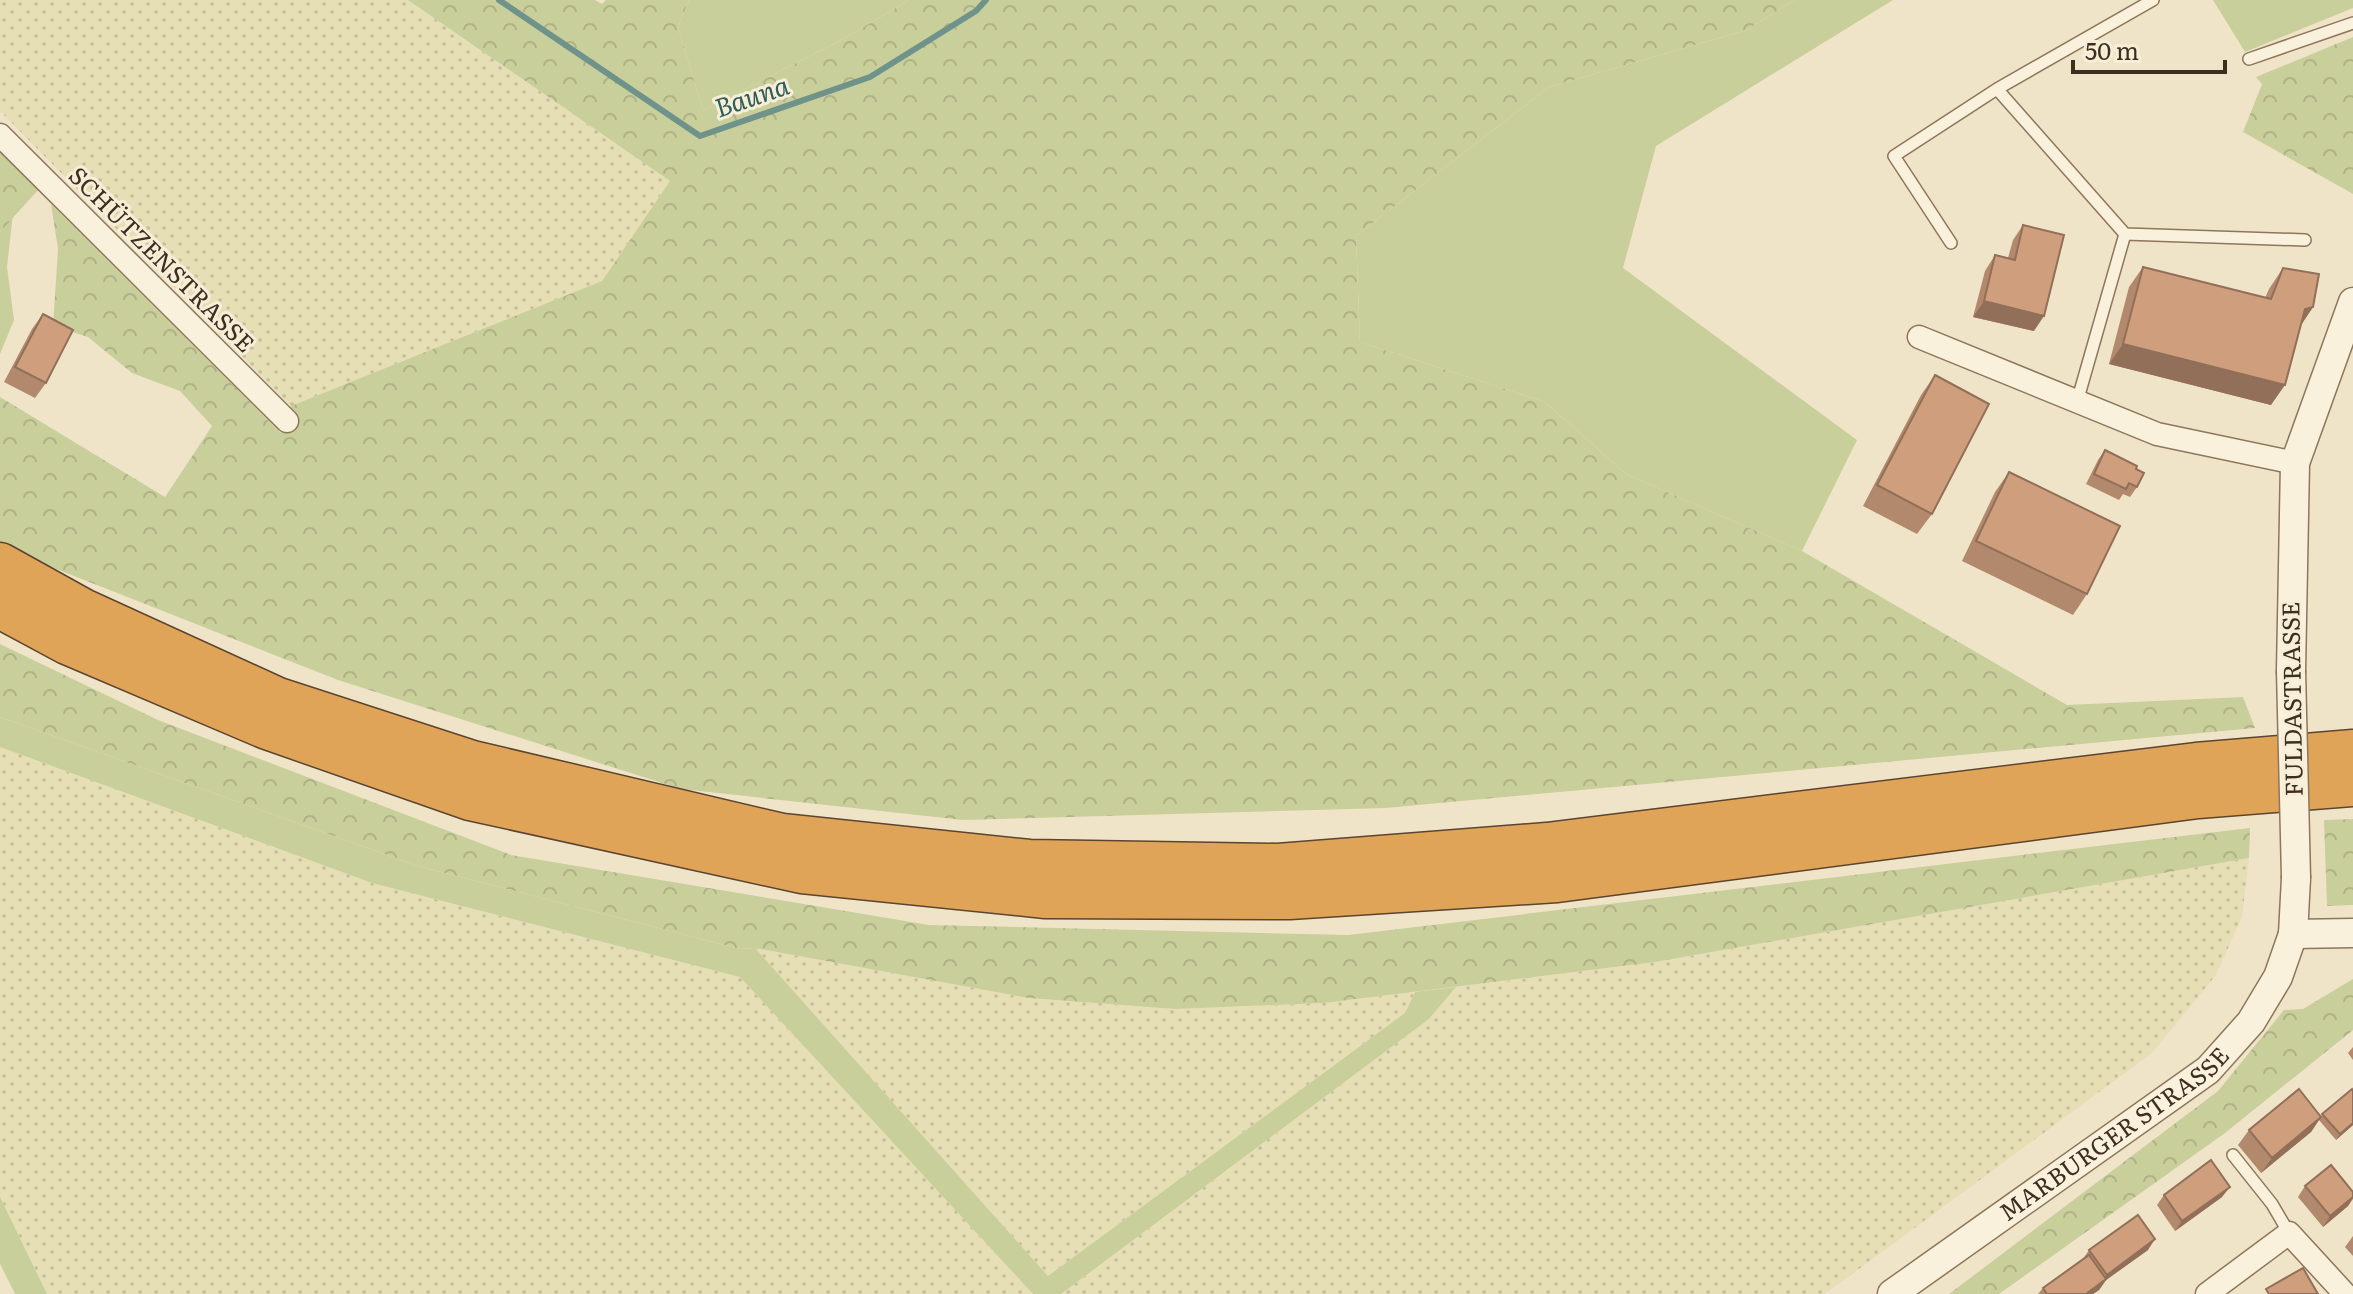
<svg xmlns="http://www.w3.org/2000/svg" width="2353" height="1294" font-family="Literata,serif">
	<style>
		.farmland { fill: url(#farmland-dots) }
		.grass { fill: #c9cf9b }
		.forest { fill: url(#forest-crowns) }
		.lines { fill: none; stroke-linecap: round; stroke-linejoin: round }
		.stream { stroke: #6f938a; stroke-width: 6 }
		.service-casing { stroke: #8d765c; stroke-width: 14 }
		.minor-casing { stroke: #8d765c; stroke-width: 25 }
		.tertiary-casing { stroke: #8d765c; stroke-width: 31 }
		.motorway-casing { stroke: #5b4430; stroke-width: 45 }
		.service { stroke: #faf1dc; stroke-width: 11 }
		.minor { stroke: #faf1dc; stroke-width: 22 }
		.tertiary { stroke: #faf1dc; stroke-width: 28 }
		.motorway { stroke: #e0a458; stroke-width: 42 }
		.tertiary-bridge-casing { stroke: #8d765c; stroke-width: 31; stroke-linecap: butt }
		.tertiary-bridge { stroke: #faf1dc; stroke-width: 28 }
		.wall { fill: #b2896c }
		.shaded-wall { fill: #916f58 }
		.building { fill: #cf9f7d; stroke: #916f58; stroke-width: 2 }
		.labels { text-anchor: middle; stroke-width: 6; stroke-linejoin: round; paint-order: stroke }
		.street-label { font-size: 24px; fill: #3d2e20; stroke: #f7eed8 }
		.water-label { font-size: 26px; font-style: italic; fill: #2f5d5a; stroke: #f7eed8 }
	</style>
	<defs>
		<pattern id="farmland-dots" width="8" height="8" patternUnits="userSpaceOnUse" patternTransform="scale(2)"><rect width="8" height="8" fill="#e6deb5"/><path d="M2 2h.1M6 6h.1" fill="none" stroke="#c6bf9b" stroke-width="1.8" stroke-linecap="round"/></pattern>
		<pattern id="forest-crowns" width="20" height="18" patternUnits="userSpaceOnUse" patternTransform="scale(2)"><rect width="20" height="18" fill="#c9cf9b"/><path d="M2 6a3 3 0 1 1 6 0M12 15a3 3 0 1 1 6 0" fill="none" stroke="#aeb285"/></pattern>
	</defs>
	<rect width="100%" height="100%" fill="#f0e4c8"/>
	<path class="farmland" d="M 0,0 L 408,0 L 670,181 L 602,281 L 291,406 L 0,111 Z
		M 0,747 L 372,883 L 740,977 L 1033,1294 L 47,1294 L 0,1197 Z
		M 2249,858 L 2242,917 L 2216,975 L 2152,1053 L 1825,1294 L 1061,1294 L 1429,1019 L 1456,987 L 1655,962 Z
		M 755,948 L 1029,998 L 1175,1009 L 1324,1003 L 1415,992 L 1405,1013 L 1048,1276 Z"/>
	<path class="grass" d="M 689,0 L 909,0 L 838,42 L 703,110 L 678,27 Z
		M 1794,0 L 1893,0 L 1656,146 L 1623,268 L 1857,440 L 1802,551 L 1626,474 L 1545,402 L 1360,342 L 1356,236 L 1549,87 L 1747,30 Z
		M 2213,0 L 2353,0 L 2353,8 L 2245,52 Z
		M 13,214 L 7,267 L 14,320 L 0,354 L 0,232 Z
		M 0,717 L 418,866 L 740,949 L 755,948 L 1048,1276 L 1405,1013 L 1415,992 L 1456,987 L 1429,1019 L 1061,1294 L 1033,1294 L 740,977 L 372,883 L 0,747 Z
		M 0,1197 L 47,1294 L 15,1294 L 0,1264 Z"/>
	<path class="forest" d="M 408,0 L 595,0 L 602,4 L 606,0 L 689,0 L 678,27 L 703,110 L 838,42 L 909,0 L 1794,0 L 1747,30 L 1549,87 L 1356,236 L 1360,342 L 1545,402 L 1626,474 L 1802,551 L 2067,705 L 2243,697 L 2255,728 L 1386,808 L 963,820 L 681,789 L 338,680 L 31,559 L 0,541 L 0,397 L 165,497 L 212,426 L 180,391 L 132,373 L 88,337 L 53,326 L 58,249 L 51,204 L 281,433 L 291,406 L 602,281 L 670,181 Z
		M 2353,37 L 2353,194 L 2243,132 L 2262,84 L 2256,77 Z
		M 0,147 L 39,189 L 0,232 Z
		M 0,644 L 158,720 L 511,855 L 929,925 L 1348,935 L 2250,828 L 2249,858 L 1655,962 L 1324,1003 L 1175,1009 L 1029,998 L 755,948 L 740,949 L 418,866 L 0,717 Z
		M 2353,819 L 2353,905 L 2327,906 L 2324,820 Z
		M 2353,979 L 2353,1030 L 2225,1133 L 1999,1294 L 1949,1294 L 2218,1091 L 2284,1010 L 2303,1009 Z"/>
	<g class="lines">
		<path class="stream" d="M 499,0 L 700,136 L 870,77 L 976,11 L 986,0"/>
		<g class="service-casing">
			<path id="service" d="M 2249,59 L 2353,23
				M 2125,234 L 1997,89 L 2153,0
				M 1951,243 L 1894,156 L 1997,89
				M 2077,402 L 2125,234 L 2305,240
				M 2233,1155 L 2272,1204 L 2289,1233"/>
		</g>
		<g class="minor-casing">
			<path id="minor" d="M 0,135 L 287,421
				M 1919,337 L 2157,434 L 2295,463
				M 2207,1294 L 2289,1233 L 2345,1294"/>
		</g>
		<g class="tertiary-casing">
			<g id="tertiary">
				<path d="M 2291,671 L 2295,463 L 2353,302"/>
				<path d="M 2293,934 L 2353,933"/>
				<path id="s1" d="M 1892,1294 L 2208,1070 L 2251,1022 L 2278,977 L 2293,934 L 2296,878"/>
			</g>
		</g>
		<g class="motorway-casing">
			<path id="motorway" d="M 0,564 L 83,610 L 278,699 L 472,762 L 782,835 L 1029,861 L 1278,865 L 1547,844 L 2196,764 L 2353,751
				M 0,607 L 67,643 L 267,728 L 470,799 L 802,872 L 1046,897 L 1289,898 L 1557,881 L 2198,797 L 2353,785"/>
		</g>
		<use href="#service" class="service"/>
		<use href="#minor" class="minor"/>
		<use href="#tertiary" class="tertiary"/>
		<use href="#motorway" class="motorway"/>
		<g class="tertiary-bridge-casing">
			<path id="tertiary-bridge" d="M 2291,671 L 2296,878"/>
		</g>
		<use href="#tertiary-bridge" class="tertiary-bridge"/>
	</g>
	<path class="wall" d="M 2023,225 L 2034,331 L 1973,317 L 1985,271 L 1995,255 L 2008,258 L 2013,240 Z
		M 2143,267 L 2265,298 L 2269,289 L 2283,268 L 2313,307 L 2301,325 L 2271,405 L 2109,364 L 2129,287 Z
		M 43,314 L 46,383 L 35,398 L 4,382 L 32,329 Z
		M 1935,375 L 1932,514 L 1917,534 L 1863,506 L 1921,395 Z
		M 2105,450 L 2136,469 L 2137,487 L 2130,497 L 2123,494 L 2119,500 L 2086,484 L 2098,460 Z
		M 2009,472 L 2087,594 L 2073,615 L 1962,561 L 1995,492 Z
		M 2353,1047 L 2353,1060 L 2348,1053 Z
		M 2353,1091 L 2353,1125 L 2336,1140 L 2319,1120 L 2311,1132 L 2261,1173 L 2238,1145 L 2249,1130 L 2321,1116 Z
		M 2305,1186 L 2353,1192 L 2353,1199 L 2348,1206 L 2323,1227 L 2298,1197 Z
		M 2164,1195 L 2222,1197 L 2175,1231 L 2157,1205 Z
		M 2353,1236 L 2353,1256 L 2345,1247 Z
		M 2089,1250 L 2148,1250 L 2106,1280 L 2099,1290 L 2093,1294 L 2038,1294 L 2043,1288 L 2083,1259 Z"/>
	<path class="shaded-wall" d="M 1984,301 L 2044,316 L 2034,331 L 1973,317 Z
		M 2313,307 L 2299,328 L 2305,309 Z
		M 2123,344 L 2285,385 L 2271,405 L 2109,364 Z
		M 2321,1117 L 2311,1132 L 2261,1173 L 2272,1158 Z
		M 2353,1123 L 2353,1125 L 2336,1140 L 2340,1134 Z
		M 2230,1187 L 2222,1197 L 2175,1231 L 2182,1221 Z
		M 2353,1197 L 2348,1206 L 2323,1227 L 2330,1216 Z
		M 2155,1239 L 2148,1250 L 2106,1280 L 2099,1290 L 2093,1294 L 2086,1294 L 2100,1284 L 2107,1275 Z"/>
	<path class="building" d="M 2023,225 L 2064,235 L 2044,316 L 1984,301 L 1995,255 L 2015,260 Z
		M 2143,267 L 2271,299 L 2283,268 L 2319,274 L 2313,307 L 2305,309 L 2285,385 L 2123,344 Z
		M 43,314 L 73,330 L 46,383 L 15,367 Z
		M 1935,375 L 1989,404 L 1932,514 L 1877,485 Z
		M 2105,450 L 2137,466 L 2136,469 L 2144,473 L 2137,487 L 2129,483 L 2126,489 L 2094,474 Z
		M 2009,472 L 2120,526 L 2087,594 L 1976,541 Z
		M 2299,1089 L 2321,1117 L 2272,1158 L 2249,1130 Z
		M 2352,1089 L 2353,1091 L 2353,1123 L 2340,1134 L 2322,1114 Z
		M 2211,1160 L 2230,1187 L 2182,1221 L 2164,1195 Z
		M 2331,1165 L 2353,1192 L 2353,1197 L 2330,1216 L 2305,1186 Z
		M 2138,1215 L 2155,1239 L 2107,1275 L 2089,1250 Z
		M 2089,1255 L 2106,1279 L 2086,1294 L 2047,1294 L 2043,1288 Z
		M 2303,1268 L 2318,1294 L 2269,1294 L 2266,1289 Z"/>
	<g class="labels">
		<g class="street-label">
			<text transform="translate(161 260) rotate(45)" y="8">SCHÜTZENSTRASSE</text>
			<text transform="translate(2293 699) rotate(-91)" y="8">FULDASTRASSE</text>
			<text dy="8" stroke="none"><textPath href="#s1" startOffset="274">MARBURGER STRASSE</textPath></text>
		</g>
		<g class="water-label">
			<text transform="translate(752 97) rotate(-19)" y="9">Bauna</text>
		</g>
	</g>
	<path d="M2073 60v12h152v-12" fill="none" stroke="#3d2e20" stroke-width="4"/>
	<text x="2085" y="60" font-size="24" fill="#3d2e20" stroke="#f7eed8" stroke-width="6" paint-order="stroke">50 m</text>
</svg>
